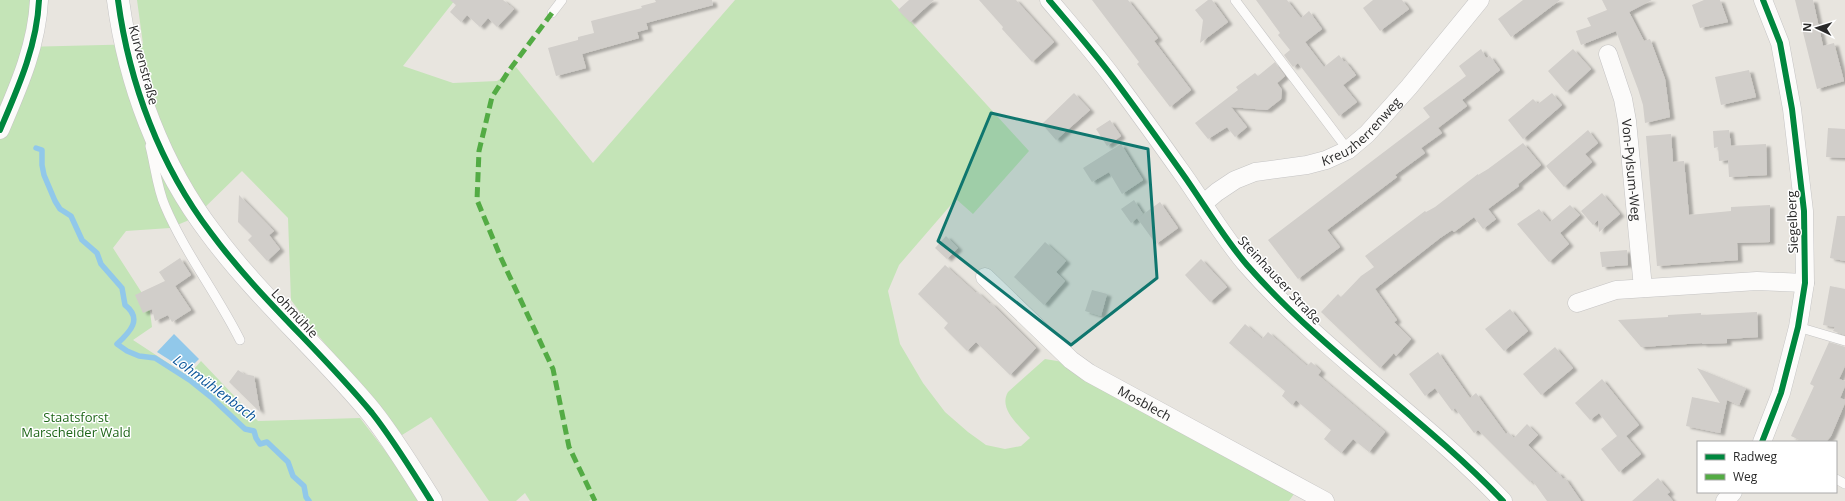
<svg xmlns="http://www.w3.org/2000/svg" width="1845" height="501" font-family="'Open Sans',sans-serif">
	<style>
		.green { fill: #c4e4b7 }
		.water { fill: #91c8ea }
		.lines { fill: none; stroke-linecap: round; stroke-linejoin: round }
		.stream { stroke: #91c8ea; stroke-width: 5.5 }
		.building { fill: #d1ceca; filter: url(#shadow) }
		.service-casing { stroke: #c5c4c4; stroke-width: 10 }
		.minor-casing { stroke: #c5c4c4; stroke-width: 19 }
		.secondary-casing { stroke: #c5c4c4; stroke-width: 23 }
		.service { stroke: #fcfbfa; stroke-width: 9 }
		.minor { stroke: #fcfbfa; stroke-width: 18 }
		.secondary { stroke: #fcfbfa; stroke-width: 22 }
		.quiet { stroke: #53ab44; stroke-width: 5; stroke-dasharray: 10 5; stroke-linecap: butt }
		.cycleway-casing { stroke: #fff; stroke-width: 8 }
		.cycleway { stroke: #00873e; stroke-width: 6 }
		.marked { fill: #0f766e; fill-opacity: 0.2; stroke: #0f766e; stroke-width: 3; stroke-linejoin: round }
		.labels { text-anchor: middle; stroke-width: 3; stroke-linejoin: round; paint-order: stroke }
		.street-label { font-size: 13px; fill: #292929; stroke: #fff }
		.park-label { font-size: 13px; fill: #1f6619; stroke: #fff }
		.water-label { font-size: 14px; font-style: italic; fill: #0c579a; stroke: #fff }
	</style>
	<defs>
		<filter id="shadow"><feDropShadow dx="4.5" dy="2.5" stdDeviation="1" flood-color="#0004"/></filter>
	</defs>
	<rect width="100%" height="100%" fill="#e8e5df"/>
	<path class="green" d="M 0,0 L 32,0 L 23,47 L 143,44 L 137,0 L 455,0 L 403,66 L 453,83 L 497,81 L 516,67 L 593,163 L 735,0 L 891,0 L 1029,151 L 973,214 L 956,199 L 899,265 L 888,291 L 900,344 L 923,383 L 945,412 L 968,432 L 986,445 L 1005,449 L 1021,446 L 1030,438 C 1019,425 998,409 1008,392 L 1045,359 L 1063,362 L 1104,391 L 1155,419 L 1296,491 L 1289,501 L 595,501 L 592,499 L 589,501 L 530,501 L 525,493 L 516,501 L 489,501 L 431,417 L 402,435 L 311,327 L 291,300 L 288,218 L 242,171 L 194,218 L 170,228 L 126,231 L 113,248 L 149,304 L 152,327 L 133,340 L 188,376 L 201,361 L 258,421 L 360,418 L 397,466 L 418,501 L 0,501 Z"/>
	<path class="water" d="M 174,334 L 199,359 L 187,371 L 157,352 Z"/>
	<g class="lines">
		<path class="stream" d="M 36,148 L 42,150 L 42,165 L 44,175 L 55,201 L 60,209 L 71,216 L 82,240 L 97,253 L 101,264 L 122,288 L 125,305 C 143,319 130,332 117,344 L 127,351 L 139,356 L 155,358 L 191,381 L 211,397 L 245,429 L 254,431 L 256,438 L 260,444 L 267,442 L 288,462 L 293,476 L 304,486 L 306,497 L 309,501"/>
	</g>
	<path class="building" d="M 450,0 L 503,0 L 514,9 L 497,27 L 488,18 L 480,27 L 467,15 L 461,22 L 450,12 L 456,5 Z
		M 655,0 L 712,0 L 713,5 L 646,23 L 648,29 L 637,32 L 639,38 L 582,54 L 586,68 L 556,76 L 548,48 L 578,40 L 578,37 L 594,33 L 591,21 L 642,8 L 641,6 L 656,2 Z
		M 909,0 L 934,0 L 910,22 L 898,10 Z
		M 979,0 L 1016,0 L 1054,42 L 1032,62 L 1002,29 L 1003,27 Z
		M 1092,0 L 1128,0 L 1158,38 L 1154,41 L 1191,90 L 1170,107 L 1137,64 L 1139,62 Z
		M 1208,0 L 1212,0 L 1228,22 L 1200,43 L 1203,20 L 1195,10 Z
		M 1256,0 L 1287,0 L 1301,18 L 1309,11 L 1322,29 L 1305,42 L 1324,67 L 1339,55 L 1344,62 L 1345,61 L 1356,75 L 1343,85 L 1357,102 L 1339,116 L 1298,63 L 1293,67 L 1284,55 L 1290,50 L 1278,35 L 1280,33 Z
		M 1373,0 L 1402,0 L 1409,9 L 1380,31 L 1363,8 Z
		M 1523,0 L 1560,0 L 1511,37 L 1498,19 Z
		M 1602,0 L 1652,0 L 1629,12 L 1644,41 L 1650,39 L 1665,79 L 1670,117 L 1645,123 L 1643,105 L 1638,89 L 1616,31 L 1581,45 L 1576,31 L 1591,26 L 1587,18 L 1607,10 Z
		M 1704,0 L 1720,0 L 1728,22 L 1700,28 L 1692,5 Z
		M 1795,0 L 1813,0 L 1823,46 L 1834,43 L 1844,81 L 1817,89 Z
		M 1481,49 L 1486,58 L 1490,56 L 1500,70 L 1462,100 L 1467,106 L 1438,128 L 1442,133 L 1421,148 L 1425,153 L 1395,175 L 1397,177 L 1327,230 L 1340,247 L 1298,279 L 1268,240 L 1430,117 L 1423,108 L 1466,76 L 1459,66 Z
		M 1573,49 L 1591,69 L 1566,92 L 1548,71 Z
		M 1275,62 L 1285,76 L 1277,83 L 1282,90 L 1281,99 L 1267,110 L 1231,107 L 1247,127 L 1235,137 L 1227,127 L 1208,139 L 1195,123 L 1238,90 L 1236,87 L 1255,73 L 1258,76 Z
		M 1749,70 L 1756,97 L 1721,105 L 1715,77 Z
		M 1074,93 L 1090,110 L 1056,140 L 1042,124 Z
		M 1552,93 L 1562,105 L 1523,139 L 1508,120 L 1533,99 L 1538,104 Z
		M 1110,120 L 1121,136 L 1107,146 L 1096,129 Z
		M 1828,128 L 1845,129 L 1845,158 L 1826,157 Z
		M 1588,130 L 1598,143 L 1585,154 L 1592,162 L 1564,187 L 1546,166 Z
		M 1729,130 L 1731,146 L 1728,146 L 1766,144 L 1767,175 L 1729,177 L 1728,160 L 1719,161 L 1718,147 L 1714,148 L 1713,131 Z
		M 1671,134 L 1673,162 L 1684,161 L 1689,215 L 1731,211 L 1731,207 L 1770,205 L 1770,242 L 1737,243 L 1738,260 L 1657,266 L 1646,136 Z
		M 1523,143 L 1541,165 L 1518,184 L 1519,186 L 1488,209 L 1496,219 L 1483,229 L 1474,217 L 1454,232 L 1452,230 L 1440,238 L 1375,289 L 1397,320 L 1394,322 L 1411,339 L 1396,356 L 1394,353 L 1380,368 L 1321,312 L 1338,294 L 1341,297 L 1361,276 L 1374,267 L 1365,256 L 1425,211 L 1426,212 L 1435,207 L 1478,174 L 1478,175 L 1488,169 Z
		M 1121,144 L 1143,180 L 1122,194 L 1109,172 L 1092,182 L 1083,168 Z
		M 1602,193 L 1620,214 L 1599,232 L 1598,220 L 1593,225 L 1581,211 Z
		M 239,195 L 274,231 L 269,235 L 280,249 L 267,261 L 248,240 L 252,236 L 238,222 Z
		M 1134,200 L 1143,214 L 1138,218 L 1160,202 L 1178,228 L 1156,244 L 1137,218 L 1131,223 L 1121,209 Z
		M 1570,205 L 1580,215 L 1560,233 L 1569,244 L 1549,262 L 1517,224 L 1539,209 L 1550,222 Z
		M 1837,216 L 1845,216 L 1845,261 L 1830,258 Z
		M 946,236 L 958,248 L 947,259 L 935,248 Z
		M 1045,242 L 1066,261 L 1056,272 L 1065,281 L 1044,305 L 1014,277 Z
		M 1627,250 L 1628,265 L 1602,267 L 1600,252 Z
		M 180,258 L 191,275 L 175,286 L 191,310 L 172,322 L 168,315 L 155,321 L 152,309 L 143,313 L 135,295 L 165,281 L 159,272 Z
		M 1201,259 L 1227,287 L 1210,302 L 1185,275 Z
		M 945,265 L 976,293 L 977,292 L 990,304 L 991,303 L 1036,348 L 1010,375 L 976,342 L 967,351 L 944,328 L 948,323 L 918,294 Z
		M 1830,286 L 1845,289 L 1845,335 L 1833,331 L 1835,327 L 1823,325 Z
		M 1092,290 L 1107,294 L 1101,316 L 1085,311 Z
		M 1510,309 L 1528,331 L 1504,351 L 1485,329 Z
		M 1757,312 L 1758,337 L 1727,339 L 1727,343 L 1702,344 L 1702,343 L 1641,347 L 1618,320 L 1668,317 L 1668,315 L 1701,313 L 1701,315 Z
		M 1245,324 L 1262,339 L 1268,332 L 1307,366 L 1311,362 L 1321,371 L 1318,375 L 1385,432 L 1369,452 L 1353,439 L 1341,453 L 1324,439 L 1331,430 L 1296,400 L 1292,405 L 1282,396 L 1285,391 L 1229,343 Z
		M 1829,342 L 1845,347 L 1845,366 L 1839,379 L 1845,381 L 1845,386 L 1840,398 L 1845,400 L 1845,403 L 1831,436 L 1826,442 L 1804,442 L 1791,436 L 1814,386 L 1810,384 Z
		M 1555,347 L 1573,368 L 1541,395 L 1523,374 Z
		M 1438,352 L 1470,398 L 1476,393 L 1506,434 L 1508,432 L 1514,438 L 1527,424 L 1538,435 L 1528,445 L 1556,473 L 1558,472 L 1563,479 L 1565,478 L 1581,501 L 1547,501 L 1532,480 L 1530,482 L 1478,430 L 1474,433 L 1455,408 L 1452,411 L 1435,388 L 1425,396 L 1409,374 Z
		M 1697,368 L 1746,388 L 1739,405 L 1727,400 L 1720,433 L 1686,426 L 1692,397 L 1720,403 Z
		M 238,370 L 244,374 L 254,376 L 260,412 L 229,382 Z
		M 1602,379 L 1639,425 L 1626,436 L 1641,454 L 1619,472 L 1601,449 L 1617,436 L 1599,413 L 1590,420 L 1575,403 Z
		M 1658,478 L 1670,492 L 1667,494 L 1673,501 L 1632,501 Z"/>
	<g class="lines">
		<g class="service-casing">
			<path id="service" d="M 1235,0 L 1348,150
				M 552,13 L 562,0
				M 150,146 C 155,165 157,188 165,206 C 185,253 217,294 240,340
				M 1798,327 L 1845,341
				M 1836,479 L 1845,484"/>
		</g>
		<g class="minor-casing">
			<g id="minor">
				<path d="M 1049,0 C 1071,26 1094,52 1114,79 C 1137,110 1160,142 1182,173 C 1204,204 1223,237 1247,265 C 1324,353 1423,417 1503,501"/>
				<path id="s1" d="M 1608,54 L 1623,99 L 1627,121 L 1643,288"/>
				<path d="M 0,130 C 18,88 37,46 39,0"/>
				<path id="s2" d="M 1204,203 L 1217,192 L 1235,180 L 1255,172 L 1307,165 L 1326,160 L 1348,150 L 1367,134 L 1409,87 L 1480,0"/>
				<path id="s3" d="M 985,277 L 1071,360 L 1089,373 L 1325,501"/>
				<path d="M 1577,303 L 1616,290 L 1757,281 L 1805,283"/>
				<path d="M 1762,442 L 1781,393 L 1798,327 L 1805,283 L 1804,211 L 1792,109 L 1780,43 L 1763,0"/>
				<path d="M 1725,501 L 1733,492"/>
			</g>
		</g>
		<g class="secondary-casing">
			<path id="secondary" d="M 118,0 C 129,83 160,166 211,233 C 259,298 321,351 372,413 C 394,441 412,471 431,501"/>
		</g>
		<use href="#service" class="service"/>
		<use href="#minor" class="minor"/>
		<use href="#secondary" class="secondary"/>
		<path class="quiet" d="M 552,13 L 508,72 L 492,97 L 479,151 L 477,200 L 501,258 L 553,369 L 569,447 L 595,501"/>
		<g class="cycleway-casing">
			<path id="cycleway" d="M 118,0 C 129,83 160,166 211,233 C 259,298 321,351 372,413 C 394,441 412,471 431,501
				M 1049,0 C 1071,26 1094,52 1114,79 C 1137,110 1160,142 1182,173 C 1204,204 1223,237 1247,265 C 1324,353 1423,417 1503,501
				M 0,130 C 18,88 37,46 39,0
				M 1762,442 L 1781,393 L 1798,327 L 1805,283 L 1804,211 L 1792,109 L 1780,43 L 1763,0"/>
		</g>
		<use href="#cycleway" class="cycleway"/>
	</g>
	<path class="marked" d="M 991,113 L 1148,149 L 1157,278 L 1071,345 L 938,241 Z"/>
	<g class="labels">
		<g class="street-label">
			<text transform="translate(144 65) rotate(75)" y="5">Kurvenstraße</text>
			<text dy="5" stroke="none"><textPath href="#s2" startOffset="178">Kreuzherrenweg</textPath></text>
			<text dy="5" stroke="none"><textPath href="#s1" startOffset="119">Von-Pylsum-Weg</textPath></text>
			<text transform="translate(1792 222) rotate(-92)" y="5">Siegelberg</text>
			<text transform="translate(1280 280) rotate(47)" y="5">Steinhauser Straße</text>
			<text transform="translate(295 313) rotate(47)" y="5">Lohmühle</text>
			<text dy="5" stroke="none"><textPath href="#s3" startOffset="205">Mosblech</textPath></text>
		</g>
		<g class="park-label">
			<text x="76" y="422">Staatsforst<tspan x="76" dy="15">Marscheider Wald</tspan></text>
		</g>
		<g class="water-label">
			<text transform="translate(215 388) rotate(37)" y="5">Lohmühlenbach</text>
		</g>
	</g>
	<rect x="1697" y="441" width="140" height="52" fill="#ffffff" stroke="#a9a9a9"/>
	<rect x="1705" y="454" width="20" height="6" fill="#00873e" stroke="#a9a9a9"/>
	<text x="1733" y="461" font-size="12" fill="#292929">Radweg</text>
	<rect x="1705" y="474" width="20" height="6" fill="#53ab44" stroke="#a9a9a9"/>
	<text x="1733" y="481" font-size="12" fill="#292929">Weg</text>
	<g transform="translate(1817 28) rotate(274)" stroke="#ffffff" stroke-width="3" paint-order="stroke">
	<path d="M0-3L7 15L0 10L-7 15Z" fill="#292929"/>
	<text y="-6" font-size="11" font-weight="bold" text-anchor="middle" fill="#292929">N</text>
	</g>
</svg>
